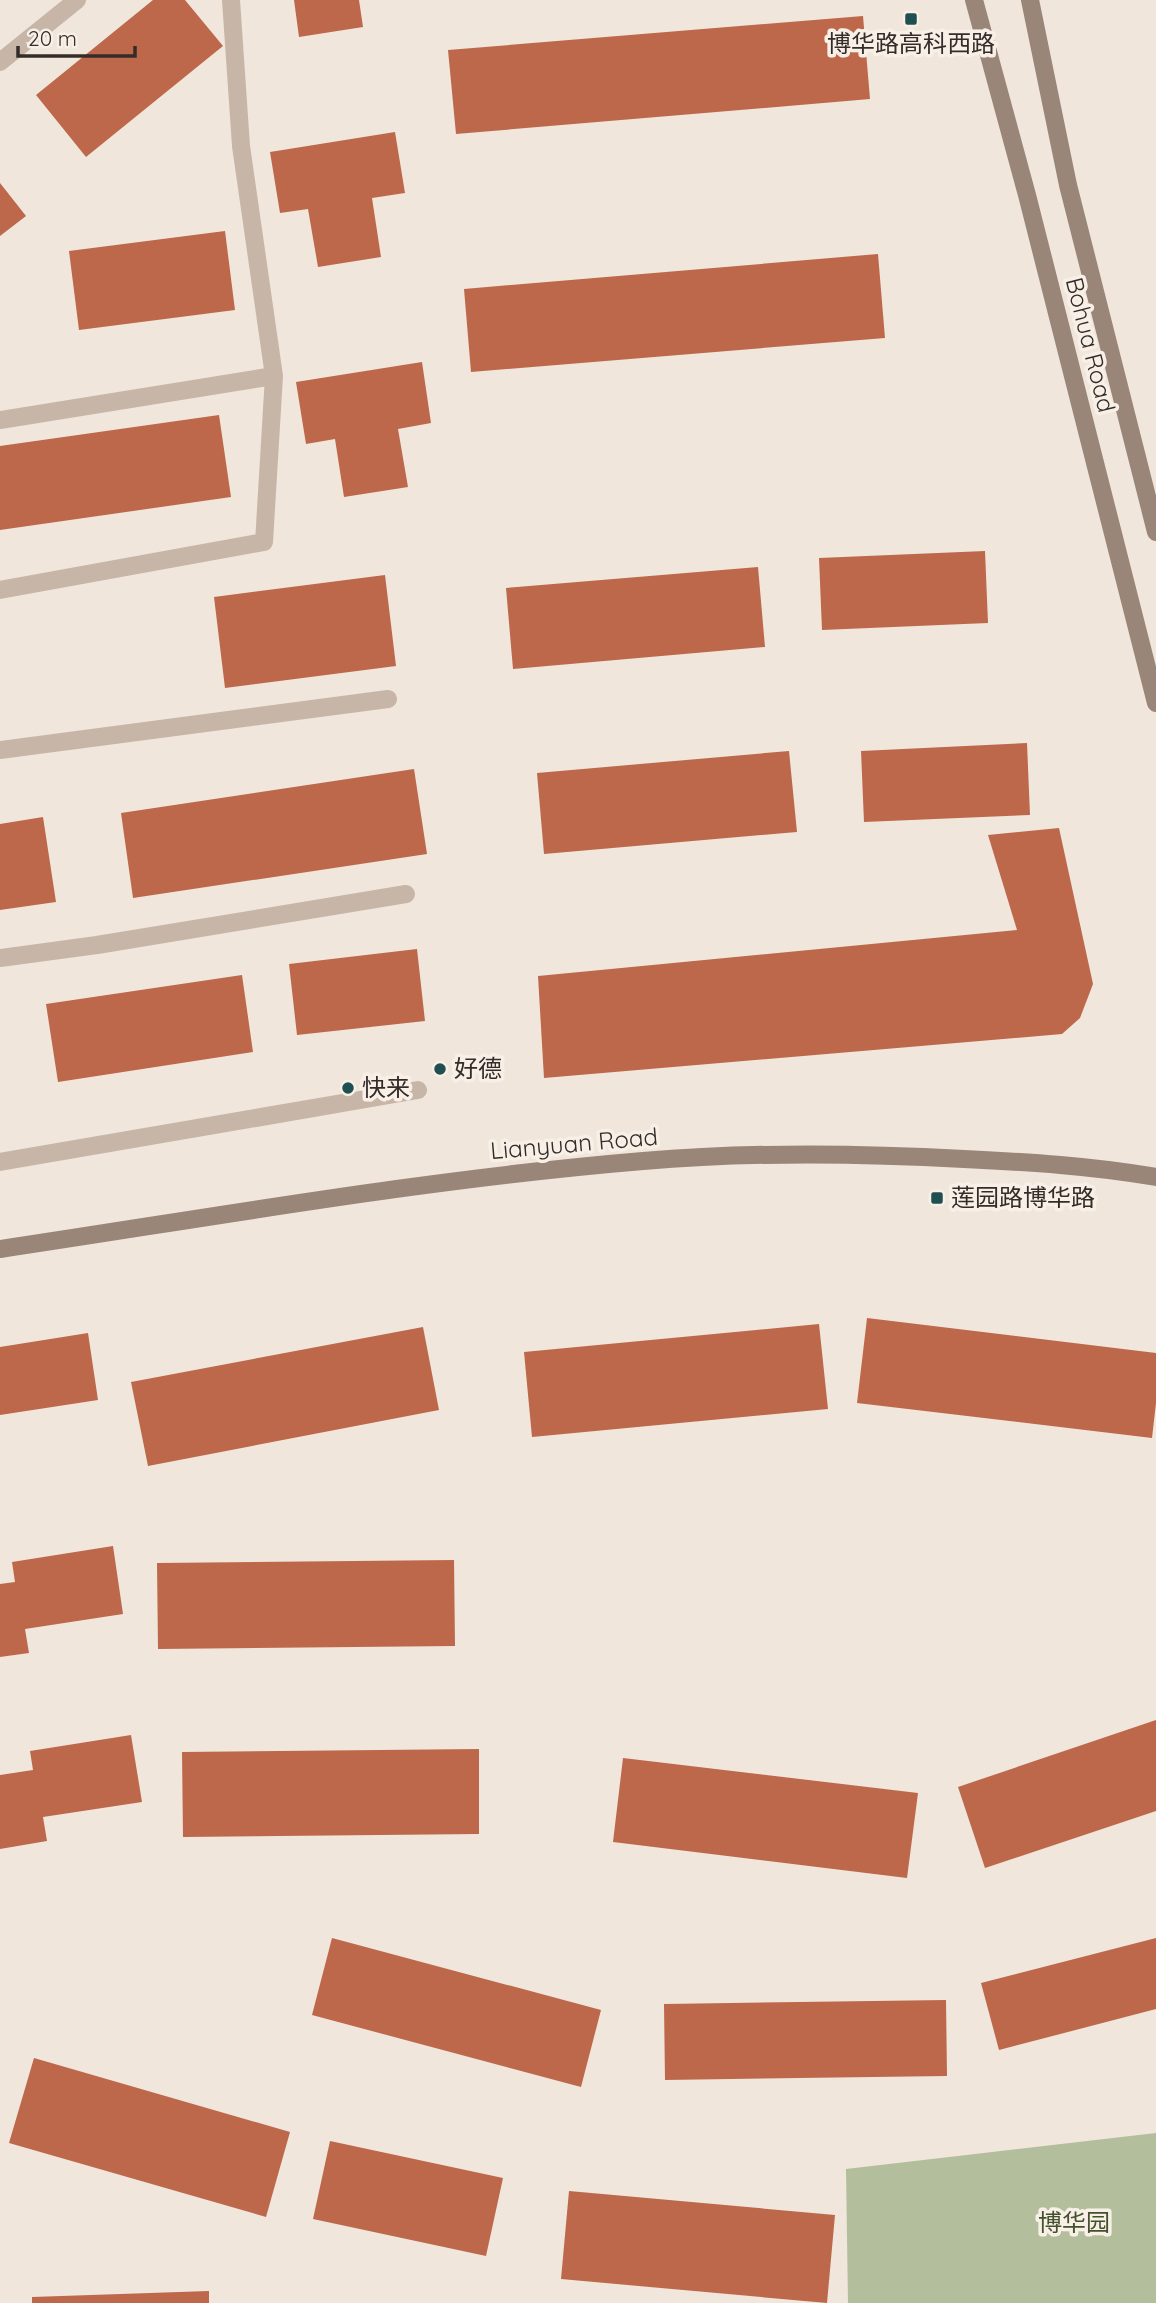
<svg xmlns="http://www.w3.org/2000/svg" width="1156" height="2303" font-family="Quicksand,'Noto Sans SC',sans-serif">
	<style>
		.green { fill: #b2be9c }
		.building { fill: #bd684b }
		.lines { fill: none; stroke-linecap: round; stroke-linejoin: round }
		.lane { stroke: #c7b6a8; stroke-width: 18 }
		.secondary { stroke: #9a8579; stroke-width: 18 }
		.poi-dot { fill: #204f52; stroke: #f8f0e7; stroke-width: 2.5 }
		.labels { text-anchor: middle; stroke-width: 7; stroke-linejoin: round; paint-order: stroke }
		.poi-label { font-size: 24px; fill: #342c28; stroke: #f8f0e7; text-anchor: start }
		.street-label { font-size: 24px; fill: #342c28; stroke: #f8f0e7 }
		.park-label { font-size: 24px; fill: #43512d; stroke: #f8f0e7 }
	</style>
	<rect width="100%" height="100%" fill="#f0e6db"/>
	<path class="green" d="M 1156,2133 L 1156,2303 L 848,2303 L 846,2169 Z"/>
	<path class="building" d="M 153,0 L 185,0 L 223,46 L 86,157 L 36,95 Z
		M 294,0 L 359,0 L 363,27 L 299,37 Z
		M 863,16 L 870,99 L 456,134 L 448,50 Z
		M 395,132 L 405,193 L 372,198 L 381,257 L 318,267 L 308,209 L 280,213 L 270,152 Z
		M 0,183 L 26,216 L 0,236 Z
		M 225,231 L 235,310 L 79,330 L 69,251 Z
		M 878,254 L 885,338 L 471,372 L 464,289 Z
		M 422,362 L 431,423 L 398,429 L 408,487 L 344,497 L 335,439 L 306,444 L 296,382 Z
		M 219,415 L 231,497 L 0,530 L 0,446 Z
		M 985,551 L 988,623 L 822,630 L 819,558 Z
		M 758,567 L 765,647 L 513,669 L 506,588 Z
		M 385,575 L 396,666 L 225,688 L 214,597 Z
		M 1027,743 L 1030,815 L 864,822 L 861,751 Z
		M 789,751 L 797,832 L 544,854 L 537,773 Z
		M 414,769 L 427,854 L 133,898 L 121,813 Z
		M 43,817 L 56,902 L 0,910 L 0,824 Z
		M 1059,828 L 1093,984 L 1080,1018 L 1062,1034 L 544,1078 L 538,976 L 1017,930 L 988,835 Z
		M 417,949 L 425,1021 L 297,1035 L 289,964 Z
		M 242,975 L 253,1052 L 58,1082 L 46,1004 Z
		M 867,1318 L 1156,1353 L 1156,1403 L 1152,1438 L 857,1403 Z
		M 819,1324 L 828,1409 L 532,1437 L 524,1352 Z
		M 423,1327 L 439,1410 L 148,1466 L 131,1382 Z
		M 88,1333 L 98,1400 L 0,1415 L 0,1347 Z
		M 113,1546 L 123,1614 L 25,1629 L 29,1653 L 0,1657 L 0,1584 L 15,1582 L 12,1562 Z
		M 454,1560 L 455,1646 L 158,1649 L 157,1563 Z
		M 1156,1720 L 1156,1811 L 985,1868 L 958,1787 Z
		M 131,1735 L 142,1802 L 43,1817 L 47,1841 L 0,1849 L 0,1775 L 33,1770 L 30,1751 Z
		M 479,1749 L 479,1834 L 183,1837 L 182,1752 Z
		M 623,1758 L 918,1793 L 907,1878 L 613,1842 Z
		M 332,1938 L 601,2010 L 581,2087 L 312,2015 Z
		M 1156,1938 L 1156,2009 L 999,2050 L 981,1983 Z
		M 946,2000 L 947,2076 L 665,2080 L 664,2004 Z
		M 34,2058 L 290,2132 L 266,2217 L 9,2143 Z
		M 330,2141 L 503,2178 L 486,2256 L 313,2219 Z
		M 569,2191 L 835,2215 L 827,2303 L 561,2279 Z
		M 209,2291 L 209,2303 L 32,2303 L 32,2297 Z"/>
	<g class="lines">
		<path class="lane" d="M 231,0 L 241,146 L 274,376
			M 0,62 L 77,0
			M 0,420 L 274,376 L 264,542 L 0,590
			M 0,750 L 388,699
			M 0,958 L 97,945 L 406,894
			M 0,1162 L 418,1090"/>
		<path class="secondary" d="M 974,0 L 1027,195 L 1156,703
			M 1030,0 L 1068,185 L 1156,532
			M 0,1249 C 214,1217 427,1179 643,1161 C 749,1152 857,1153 964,1159 C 1028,1162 1093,1166 1156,1177"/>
	</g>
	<g class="poi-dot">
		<rect x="904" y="12" width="14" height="14" rx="3.5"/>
		<circle cx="440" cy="1069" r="7"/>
		<circle cx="348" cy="1088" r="7"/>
		<rect x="930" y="1191" width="14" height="14" rx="3.5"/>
	</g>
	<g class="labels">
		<g class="poi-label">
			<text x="911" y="52" text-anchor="middle">博华路高科西路</text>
			<text x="454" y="1077">好德</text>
			<text x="362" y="1096">快来</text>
			<text x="951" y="1206">莲园路博华路</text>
		</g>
		<g class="street-label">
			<text transform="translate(1090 345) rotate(76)" y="8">Bohua Road</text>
			<text transform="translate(574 1144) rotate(-5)" y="8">Lianyuan Road</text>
		</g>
		<g class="park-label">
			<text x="1074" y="2231">博华园</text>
		</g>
	</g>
	<path d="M18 46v10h117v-10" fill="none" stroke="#342c28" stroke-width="3.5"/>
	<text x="28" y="46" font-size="21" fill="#342c28" stroke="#f8f0e7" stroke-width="5" paint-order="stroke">20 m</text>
</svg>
